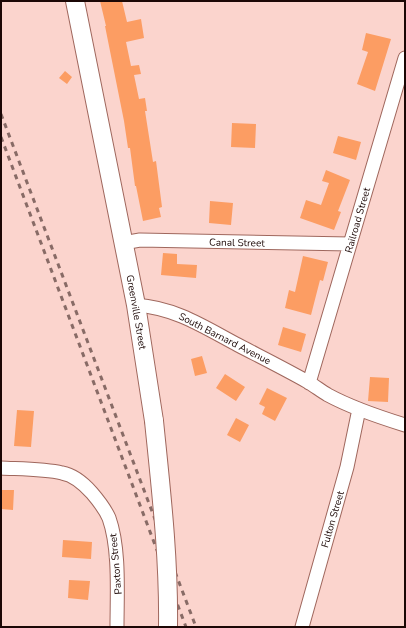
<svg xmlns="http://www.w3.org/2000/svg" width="406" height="628" font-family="'Nunito Sans',sans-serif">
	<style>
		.building { fill: #fc9d63 }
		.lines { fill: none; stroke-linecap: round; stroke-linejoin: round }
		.street-casing { stroke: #9f675d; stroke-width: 15 }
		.secondary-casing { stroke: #9f675d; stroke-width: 20 }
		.street { stroke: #fff; stroke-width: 13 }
		.secondary { stroke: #fff; stroke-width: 18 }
		.rail { stroke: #886b66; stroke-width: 3; stroke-dasharray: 5 5; stroke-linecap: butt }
		.secondary-bridge-casing { stroke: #9f675d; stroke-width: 20; stroke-linecap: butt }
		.secondary-bridge { stroke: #fff; stroke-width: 18 }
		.labels { text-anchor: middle; stroke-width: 3; stroke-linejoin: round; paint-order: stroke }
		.street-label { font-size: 10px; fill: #1b0705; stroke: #fff }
	</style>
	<rect width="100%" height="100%" fill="#fbd4cd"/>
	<path class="building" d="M 100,1 L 122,1 L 127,22 L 141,19 L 144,38 L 126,42 L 131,66 L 139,65 L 141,74 L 134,75 L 139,99 L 145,98 L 147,111 L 145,111 L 153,162 L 156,161 L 162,207 L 159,208 L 161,217 L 143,221 L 136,186 L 135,186 L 130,148 L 128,148 L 124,121 L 105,26 L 106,26 Z
		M 366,33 L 391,39 L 375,91 L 357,84 L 368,52 L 362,50 Z
		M 65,71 L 72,77 L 67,84 L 59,78 Z
		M 232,123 L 256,124 L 255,148 L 231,147 Z
		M 338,136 L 361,142 L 356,160 L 333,153 Z
		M 326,170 L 350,180 L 338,211 L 341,212 L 334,230 L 300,218 L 306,200 L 321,205 L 329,183 L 322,181 Z
		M 210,201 L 233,203 L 231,225 L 209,223 Z
		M 163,253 L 177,254 L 177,264 L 197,265 L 196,278 L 161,275 Z
		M 303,256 L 328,262 L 323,281 L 320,280 L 311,315 L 285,308 L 289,290 L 295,292 Z
		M 283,327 L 306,334 L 301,352 L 278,345 Z
		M 202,356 L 207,373 L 195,376 L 191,359 Z
		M 225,374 L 245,387 L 236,401 L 216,388 Z
		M 370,377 L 389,378 L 388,402 L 368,401 Z
		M 267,388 L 287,398 L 275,421 L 262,414 L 265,407 L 259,404 Z
		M 17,410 L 34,411 L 31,447 L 14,446 Z
		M 236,418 L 249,425 L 240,442 L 227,435 Z
		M 1,490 L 14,490 L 13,510 L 1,509 Z
		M 63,540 L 92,542 L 91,559 L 62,557 Z
		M 69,580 L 90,581 L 88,600 L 68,598 Z"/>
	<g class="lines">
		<g class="street-casing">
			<path id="street" d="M 123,243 L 140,240 L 350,244
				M 136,305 C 176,308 204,327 238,345 C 261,357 285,369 308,382 C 315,386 321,391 328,395 C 352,408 379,417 405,425
				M 309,383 L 405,58
				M 1,468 C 19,469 45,469 62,473 C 74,475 84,484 92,493 C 98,500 105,509 109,518 C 120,549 117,594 117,627
				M 302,627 L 347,467 L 359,409"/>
		</g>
		<g class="secondary-casing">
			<path id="secondary" d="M 75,1 L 136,305 L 154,421"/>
		</g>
		<use href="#street" class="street"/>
		<use href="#secondary" class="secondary"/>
		<path class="rail" d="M 1,114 L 196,627
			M 1,137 L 186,627"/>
		<g class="secondary-bridge-casing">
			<path id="secondary-bridge" d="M 154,421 C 161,490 169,558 168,627"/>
		</g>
		<use href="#secondary-bridge" class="secondary-bridge"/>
	</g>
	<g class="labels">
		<g class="street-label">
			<text transform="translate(357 220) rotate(-74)" y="4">Railroad Street</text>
			<text transform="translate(237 242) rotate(1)" y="4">Canal Street</text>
			<text transform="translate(137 312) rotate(80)" y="4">Greenville Street</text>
			<text transform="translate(225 338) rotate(27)" y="4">South Barnard Avenue</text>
			<text transform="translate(332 519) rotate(-74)" y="4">Fulton Street</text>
			<text transform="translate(115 564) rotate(-95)" y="4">Paxton Street</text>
		</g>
	</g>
	<rect width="406" height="628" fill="none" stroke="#1b0705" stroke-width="4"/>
</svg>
